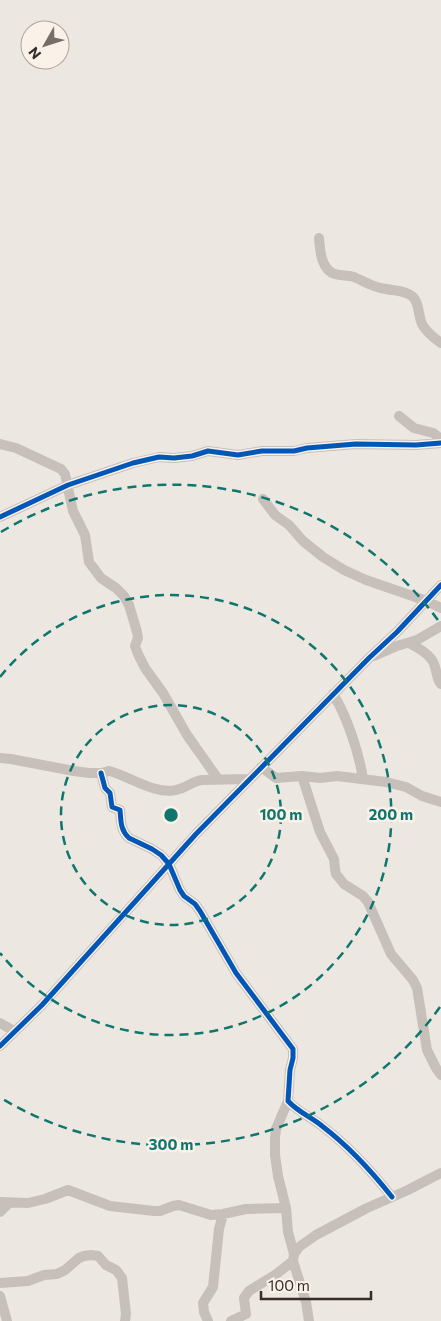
<svg xmlns="http://www.w3.org/2000/svg" width="441" height="1321" font-family="Commissioner,sans-serif">
	<style>
		.lines { fill: none; stroke-linecap: round; stroke-linejoin: round }
		.minor { stroke: #c6bfba; stroke-width: 10 }
		.cycleway-casing { stroke: #faf1e8; stroke-width: 8 }
		.cycleway { stroke: #0057b8; stroke-width: 5 }
		.ring { fill: none; stroke: #0f766e; stroke-width: 2.5; stroke-dasharray: 9 6 }
		.centre { fill: #0f766e; stroke: #faf1e8; stroke-width: 2.5 }
		.ring-label { font-size: 15px; text-anchor: middle; font-weight: bold; fill: #0f766e; stroke: #faf1e8; stroke-width: 5; stroke-linejoin: round; paint-order: stroke }
	</style>
	<rect width="100%" height="100%" fill="#ede7e1"/>
	<g class="lines">
		<path class="minor" d="M 319,238 C 320,250 321,270 335,274 C 342,276 348,275 354,277 C 366,282 372,287 386,289 C 395,291 404,290 412,296 C 420,303 418,316 422,324 C 426,332 434,338 441,343
			M 399,416 L 414,428 L 433,433 L 441,439
			M 0,444 L 16,448 L 61,469 L 65,474 L 73,511 L 85,535 L 89,562 L 101,578 L 116,588 L 124,596 L 129,605 L 137,632 L 138,638 L 135,646 L 138,654 L 145,668 L 163,693 L 187,735 L 218,779
			M 263,499 L 275,515 L 289,525 L 303,541 L 323,557 L 344,570 L 366,580 L 427,601 L 441,608
			M 0,517 L 68,485 L 133,463 L 159,457 L 174,458 L 192,456 L 208,451 L 238,455 L 262,451 L 294,451 L 307,448 L 356,444 L 416,445 L 441,443
			M 409,643 C 417,647 431,655 434,664 C 437,671 436,678 441,684
			M 374,656 L 397,646 L 417,640 L 441,626
			M 333,694 C 347,716 359,753 363,779
			M 0,758 L 11,759 L 74,771 L 89,773 L 101,773 L 109,771 C 129,776 155,795 176,790 C 186,788 193,781 202,780 L 249,779
			M 261,767 L 276,778 L 302,776 L 320,778 L 337,776 L 386,782 L 406,787 L 422,796 L 441,802
			M 101,773 L 105,788 L 110,793 L 112,807 L 120,810 C 121,820 120,830 129,838 L 152,849 L 161,855 L 169,864 L 180,890 L 184,896 L 195,904 L 200,911 L 236,973 L 293,1049 L 293,1058 L 290,1070 L 288,1101 C 298,1112 311,1117 322,1126 C 347,1145 373,1173 392,1197
			M 302,776 L 320,832 L 334,859 L 335,869 L 336,874 L 344,884 L 363,896 L 368,902 L 391,954 L 413,980 L 417,988 L 427,1050 L 436,1068 L 441,1075
			M 0,1023 L 14,1031
			M 0,1046 L 42,1005 L 196,834 L 369,658 L 397,632 L 441,585
			M 288,1101 L 276,1129 L 275,1138 L 275,1155 L 278,1176 L 286,1208 L 288,1232 L 294,1254
			M 0,1202 L 28,1203 L 45,1199 L 68,1190 L 110,1206 L 154,1211 L 160,1211 L 173,1206 L 179,1205 L 211,1215 L 223,1214 L 246,1209 L 286,1208
			M 0,1212 L 9,1203
			M 0,1283 L 28,1281 L 44,1275 L 57,1274 L 65,1270 L 79,1258 L 84,1256 L 91,1255 L 98,1256 L 106,1265 L 116,1270 L 122,1278 L 126,1314 L 125,1321
			M 0,1296 L 7,1321
			M 208,1321 L 204,1312 L 203,1303 L 213,1287 L 219,1229 L 223,1214
			M 231,1321 L 246,1314 L 244,1298 L 249,1291 L 275,1275 L 293,1261
			M 309,1321 L 306,1302 L 293,1261 L 294,1254 L 299,1247 L 316,1235 L 367,1208 L 408,1190 L 441,1173"/>
		<g class="cycleway-casing">
			<path id="cycleway" d="M 0,517 L 68,485 L 133,463 L 159,457 L 174,458 L 192,456 L 208,451 L 238,455 L 262,451 L 294,451 L 307,448 L 356,444 L 416,445 L 441,443
				M 101,773 L 105,788 L 110,793 L 112,807 L 120,810 C 121,820 120,830 129,838 L 152,849 L 161,855 L 169,864 L 180,890 L 184,896 L 195,904 L 200,911 L 236,973 L 293,1049 L 293,1058 L 290,1070 L 288,1101 C 298,1112 311,1117 322,1126 C 347,1145 373,1173 392,1197
				M 0,1046 L 42,1005 L 196,834 L 369,658 L 397,632 L 441,585"/>
		</g>
		<use href="#cycleway" class="cycleway"/>
	</g>
	<g class="ring">
		<circle cx="171" cy="815" r="110"/>
		<path d="M0 677A220 220 0 1 1 0 953"/>
		<path d="M440 1007A330 330 0 0 1 1 1098M1 532A330 330 0 0 1 440 623"/>
	</g>
	<circle cx="171" cy="815" r="8" class="centre"/>
	<g class="ring-label">
		<text x="281" y="820">100 m</text>
		<text x="391" y="820">200 m</text>
		<text x="171" y="1150">300 m</text>
	</g>
	<g transform="translate(45 45) rotate(231)"><circle r="24" fill="#faf1e8" stroke="#aca29b"/>
	<path d="M0-4L9 19L0 12L-9 19Z" fill="#776d69"/>
	<text y="-8" font-size="14" font-weight="bold" text-anchor="middle" fill="#372c28">N</text>
	</g>
	<path d="M261 1291v8h110v-8" fill="none" stroke="#372c28" stroke-width="2.5"/>
	<text x="268" y="1291" font-size="15" fill="#372c28" stroke="#faf1e8" stroke-width="4" paint-order="stroke">100 m</text>
</svg>
